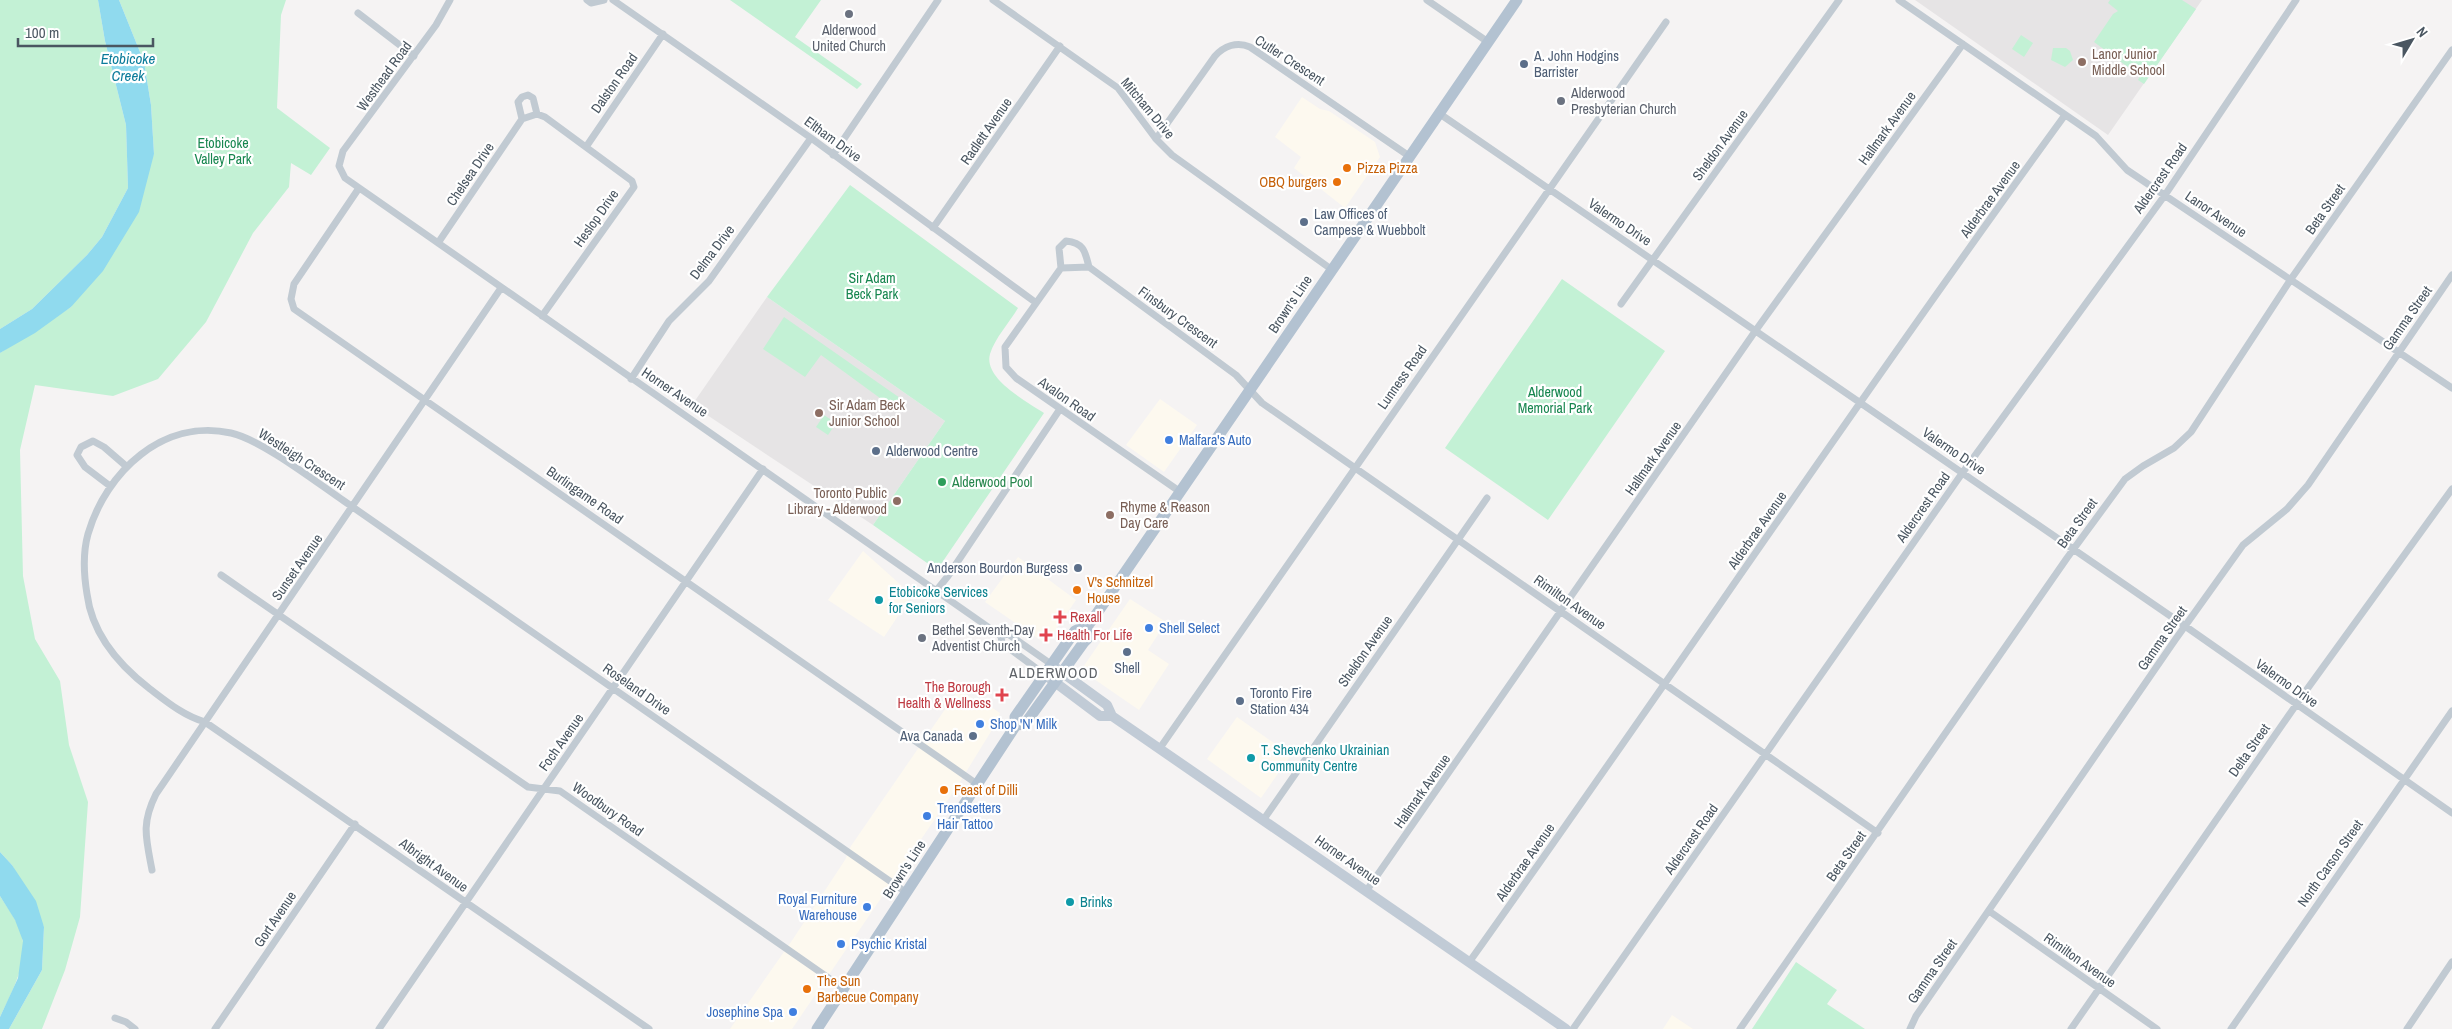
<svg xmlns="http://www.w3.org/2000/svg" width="2452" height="1029" font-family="'Archivo Narrow',sans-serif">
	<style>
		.commercial { fill: #fdf9ef }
		.education { fill: #e6e4e5 }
		.green { fill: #c3f1d5 }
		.water { fill: #90daee }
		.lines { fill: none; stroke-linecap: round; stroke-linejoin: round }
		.minor { stroke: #c1cad2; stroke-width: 7 }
		.secondary { stroke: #c1cbd6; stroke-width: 10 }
		.primary { stroke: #b3c2d1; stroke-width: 11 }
		.worship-dot { fill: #6b7280; stroke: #fff; stroke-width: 2 }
		.education-dot { fill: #8d6e63; stroke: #fff; stroke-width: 2 }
		.service-dot { fill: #5c6f8a; stroke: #fff; stroke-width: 2 }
		.food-dot { fill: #e8710a; stroke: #fff; stroke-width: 2 }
		.shop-dot { fill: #3f7fe0; stroke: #fff; stroke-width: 2 }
		.leisure-dot { fill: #2e9e5b; stroke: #fff; stroke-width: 2 }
		.culture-dot { fill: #0f9aa8; stroke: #fff; stroke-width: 2 }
		.health-dot { fill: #e0444e; stroke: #fff; stroke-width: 2 }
		.labels { text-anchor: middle; stroke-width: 4.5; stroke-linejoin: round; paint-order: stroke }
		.worship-label { font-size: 14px; fill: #5b616d; stroke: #fff; text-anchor: start }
		.education-label { font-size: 14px; fill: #785e54; stroke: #fff; text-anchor: start }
		.service-label { font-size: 14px; fill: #4e5e75; stroke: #fff; text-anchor: start }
		.street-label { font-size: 14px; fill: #4a5661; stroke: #fff }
		.park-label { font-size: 14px; fill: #17864f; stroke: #fff }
		.food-label { font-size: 14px; fill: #c56008; stroke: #fff; text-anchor: start }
		.shop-label { font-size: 14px; fill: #366cbe; stroke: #fff; text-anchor: start }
		.leisure-label { font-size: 14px; fill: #27864d; stroke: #fff; text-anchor: start }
		.culture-label { font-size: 14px; fill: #0d838f; stroke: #fff; text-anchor: start }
		.health-label { font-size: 14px; fill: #be3a42; stroke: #fff; text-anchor: start }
		.water-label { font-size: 15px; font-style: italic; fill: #0c7c9b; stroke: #fff }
		.neighbourhood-label { font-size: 15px; letter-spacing: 1px; fill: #5f6368; stroke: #fff }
	</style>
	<rect width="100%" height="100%" fill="#f5f3f3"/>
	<path class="commercial" d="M 1302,97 L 1320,109 L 1329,111 L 1375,142 L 1380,157 L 1345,208 L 1294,168 L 1301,157 L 1275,137 Z
		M 1160,399 L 1197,425 L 1164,472 L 1126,445 Z
		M 863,551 L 912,595 L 884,637 L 828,600 Z
		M 1018,557 L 1076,600 L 1046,644 L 985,602 Z
		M 1130,599 L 1166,622 L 1148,650 L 1169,664 L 1139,710 L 1081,670 Z
		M 959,689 L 988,710 L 991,707 L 1000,713 L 995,725 L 958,785 L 792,1029 L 730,1029 L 793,939 L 845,860 L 851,846 Z
		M 1237,717 L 1291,755 L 1261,798 L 1207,759 Z
		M 1672,1015 L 1693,1029 L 1663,1029 Z"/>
	<path class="education" d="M 1915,0 L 2202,0 L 2108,135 Z
		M 767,297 L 945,421 L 873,525 L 692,405 Z"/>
	<path class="green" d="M 0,0 L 98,0 L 105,41 L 126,125 L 128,188 L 102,237 L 87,255 L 32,309 L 0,329 Z
		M 119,0 L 286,0 L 281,15 L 277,108 L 330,148 L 311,175 L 291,163 L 289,187 L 253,233 L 206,322 L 158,379 L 113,396 L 35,385 L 20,450 L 23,576 L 35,639 L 60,681 L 69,745 L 88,802 L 80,917 L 65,970 L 42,1029 L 9,1029 L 42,970 L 44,927 L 12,865 L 0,852 L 0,353 L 71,307 L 154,154 L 151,105 L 144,62 Z
		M 730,0 L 821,0 L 795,37 L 862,84 L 857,89 Z
		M 2110,0 L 2182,0 L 2196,9 L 2144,84 L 2138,80 L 2140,76 L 2094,42 L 2113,14 L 2118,11 L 2108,3 Z
		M 2021,35 L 2033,43 L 2024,57 L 2012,49 Z
		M 2053,48 L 2066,48 L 2070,51 L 2073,60 L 2065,67 L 2051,60 Z
		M 850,185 L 1018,308 C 1009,323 995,338 990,354 C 983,379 1028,402 1044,413 L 937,570 L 873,525 L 945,421 L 767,297 Z
		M 1562,279 L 1665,351 L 1548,520 L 1445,448 Z
		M 784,317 L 900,398 L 896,406 L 886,399 L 884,401 L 821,355 L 805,377 L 763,349 Z
		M 824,415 L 836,423 L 828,435 L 816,427 Z
		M 0,896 C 8,909 22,926 23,942 C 25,969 11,994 0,1017 Z
		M 1796,962 L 1837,990 L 1827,1004 L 1865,1029 L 1752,1029 Z"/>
	<path class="water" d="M 98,0 L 119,0 L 144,62 L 151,105 L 154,154 L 139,212 L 103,271 L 71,307 L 35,333 L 0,353 L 0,329 L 32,309 L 87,255 L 102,237 L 128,188 L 126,125 L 105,41 Z
		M 0,852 L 12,865 L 36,901 L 44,927 L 42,970 L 9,1029 L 0,1029 L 0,1017 L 18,978 L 23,941 L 15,920 L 0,896 Z"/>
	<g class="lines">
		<path class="minor" d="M 450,0 L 436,25 L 343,151 L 339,166 L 345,178 L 1001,636 L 1002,643 L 1044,674
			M 587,0 L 591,3 L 604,0
			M 613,0 L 811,138 L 1035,302
			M 993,0 L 1118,88 L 1156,139 L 1172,155 L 1331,269
			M 1427,0 L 1488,42
			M 1899,0 L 2096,136 L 2127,170 L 2452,388
			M 358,13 L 414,56
			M 1440,114 L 2185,626 L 2452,813
			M 522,119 L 518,102 L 522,97 L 528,95 L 533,98 L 537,114
			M 1156,139 L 1215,56 C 1224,46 1237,41 1250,47 L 1409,156
			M 586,147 L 663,34
			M 833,155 L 938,0
			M 359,188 L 294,284 L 291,299 L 294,309 L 977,784
			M 933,228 L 1060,46
			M 438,243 L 522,119 L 537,114 L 545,117 L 632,181 L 634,187 L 542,316
			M 1061,268 L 1059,248 L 1066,241 C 1084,243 1085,251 1089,267
			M 1621,304 L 1839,0
			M 631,379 L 669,321 L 709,281 L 811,138
			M 110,486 L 85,467 L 77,455 L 81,447 L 93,441 L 104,447 L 126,466
			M 1179,491 L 1016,378 L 1006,367 L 1005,347 L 1061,268 L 1089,267 L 1236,375 L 1262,403 L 1878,833
			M 221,575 L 528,787 L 560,791 L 843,988
			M 936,591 L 948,576 L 1060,409
			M 1001,636 L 1008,634 L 1051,664
			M 1160,748 L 1666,22
			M 1264,819 L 1487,498
			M 152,870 C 146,838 141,824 156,794 L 501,288
			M 1367,890 L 1756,330 L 1963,44
			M 1989,911 L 2157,1029
			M 1470,961 C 1670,680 1862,394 2065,115
			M 115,1018 L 126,1022 L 135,1029
			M 215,1029 L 355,824
			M 379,1029 L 763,469
			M 649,1029 C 500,927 353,824 205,722 C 184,716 167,702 150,689 C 120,666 92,634 87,594 C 84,576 83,552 88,534 C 106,472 163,418 231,433 C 262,440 316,482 344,501 L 907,893
			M 1573,1029 L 1963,472 L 2165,195 L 2296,0
			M 1740,1029 L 2067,558 L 2125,479 L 2143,466 L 2174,448 L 2191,432 L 2291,279 L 2452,50
			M 1910,1029 L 1916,1016 L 2175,640 L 2243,545 L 2287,509 L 2308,485 L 2452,275
			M 2071,1029 L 2305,692 L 2452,489
			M 2231,1029 L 2452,711
			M 2407,1029 L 2452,962"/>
		<path class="secondary" d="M 1056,668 L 1107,705 L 1112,716 L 1566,1029
			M 1044,674 L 1100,716 L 1112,716"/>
		<path class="primary" d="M 1016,725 L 1025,724 L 1084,642 L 1087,639 L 1088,625
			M 817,1029 L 1016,725 L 1015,717 L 1075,631 L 1088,625 L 1093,619 L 1517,0"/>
	</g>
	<g class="worship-dot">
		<circle cx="849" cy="14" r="5"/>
		<circle cx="1561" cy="101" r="5"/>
		<circle cx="922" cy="638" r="5"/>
	</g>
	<g class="education-dot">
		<circle cx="2082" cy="62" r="5"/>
		<circle cx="819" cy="413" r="5"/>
		<circle cx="897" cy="501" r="5"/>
		<circle cx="1110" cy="515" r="5"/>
	</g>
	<g class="service-dot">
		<circle cx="1524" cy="64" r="5"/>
		<circle cx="1304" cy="222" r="5"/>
		<circle cx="876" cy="451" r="5"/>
		<circle cx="1078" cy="568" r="5"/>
		<circle cx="1127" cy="652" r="5"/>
		<circle cx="1240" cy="701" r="5"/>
		<circle cx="973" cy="736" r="5"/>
	</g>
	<g class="food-dot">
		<circle cx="1347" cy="168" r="5"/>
		<circle cx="1337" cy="182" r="5"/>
		<circle cx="1077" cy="590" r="5"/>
		<circle cx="944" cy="790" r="5"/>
		<circle cx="807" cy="989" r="5"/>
	</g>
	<g class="shop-dot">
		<circle cx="1169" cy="440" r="5"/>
		<circle cx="1149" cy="628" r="5"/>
		<circle cx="980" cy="724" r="5"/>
		<circle cx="927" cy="816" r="5"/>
		<circle cx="867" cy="907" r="5"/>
		<circle cx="841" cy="944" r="5"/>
		<circle cx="793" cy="1012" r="5"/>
	</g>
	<circle class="leisure-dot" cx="942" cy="482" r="5"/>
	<g class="culture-dot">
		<circle cx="879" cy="600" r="5"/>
		<circle cx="1251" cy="758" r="5"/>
		<circle cx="1070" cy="902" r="5"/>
	</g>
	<g class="health-dot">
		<path d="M1057.5 609.5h5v5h5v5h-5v5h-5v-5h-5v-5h5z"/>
		<path d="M1043.5 627.5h5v5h5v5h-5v5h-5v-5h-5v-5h5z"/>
		<path d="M999.5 687.5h5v5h5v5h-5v5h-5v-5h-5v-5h5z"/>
	</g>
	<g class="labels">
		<g class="worship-label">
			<text x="849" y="35" text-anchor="middle">Alderwood<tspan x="849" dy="16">United Church</tspan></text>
			<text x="1571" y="98">Alderwood<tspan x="1571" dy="16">Presbyterian Church</tspan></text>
			<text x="932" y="635">Bethel Seventh-Day<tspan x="932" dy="16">Adventist Church</tspan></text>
		</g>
		<g class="education-label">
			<text x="2092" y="59">Lanor Junior<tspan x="2092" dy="16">Middle School</tspan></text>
			<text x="829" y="410">Sir Adam Beck<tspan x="829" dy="16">Junior School</tspan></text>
			<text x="887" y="498" text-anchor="end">Toronto Public<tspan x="887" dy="16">Library - Alderwood</tspan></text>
			<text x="1120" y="512">Rhyme &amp; Reason<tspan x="1120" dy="16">Day Care</tspan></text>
		</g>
		<g class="service-label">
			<text x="1534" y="61">A. John Hodgins<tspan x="1534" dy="16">Barrister</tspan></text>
			<text x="1314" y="219">Law Offices of<tspan x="1314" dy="16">Campese &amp; Wuebbolt</tspan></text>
			<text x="886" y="456">Alderwood Centre</text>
			<text x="1068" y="573" text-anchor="end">Anderson Bourdon Burgess</text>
			<text x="1127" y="673" text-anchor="middle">Shell</text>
			<text x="1250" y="698">Toronto Fire<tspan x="1250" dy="16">Station 434</tspan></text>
			<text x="963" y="741" text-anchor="end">Ava Canada</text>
		</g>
		<g class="street-label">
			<text transform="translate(1290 60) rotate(33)" y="5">Cutler Crescent</text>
			<text transform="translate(384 76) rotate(-54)" y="5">Westhead Road</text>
			<text transform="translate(614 83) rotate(-55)" y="5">Dalston Road</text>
			<text transform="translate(1148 108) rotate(50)" y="5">Mitcham Drive</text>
			<text transform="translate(1887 128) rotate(-54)" y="5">Hallmark Avenue</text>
			<text transform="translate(986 131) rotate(-55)" y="5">Radlett Avenue</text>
			<text transform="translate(833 139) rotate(36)" y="5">Eltham Drive</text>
			<text transform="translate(1720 145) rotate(-54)" y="5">Sheldon Avenue</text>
			<text transform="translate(470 174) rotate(-56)" y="5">Chelsea Drive</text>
			<text transform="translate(2160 178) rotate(-55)" y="5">Aldercrest Road</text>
			<text transform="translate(1990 199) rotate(-54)" y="5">Alderbrae Avenue</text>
			<text transform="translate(2325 209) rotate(-55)" y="5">Beta Street</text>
			<text transform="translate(2216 214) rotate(34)" y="5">Lanor Avenue</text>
			<text transform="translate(596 218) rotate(-55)" y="5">Heslop Drive</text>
			<text transform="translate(1620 222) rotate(34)" y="5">Valermo Drive</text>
			<text transform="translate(712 252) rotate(-53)" y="5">Delma Drive</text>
			<text transform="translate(1290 304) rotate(-56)" y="5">Brown's Line</text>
			<text transform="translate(1178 317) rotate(36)" y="5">Finsbury Crescent</text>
			<text transform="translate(2407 318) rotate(-55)" y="5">Gamma Street</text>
			<text transform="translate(1402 377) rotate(-55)" y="5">Lunness Road</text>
			<text transform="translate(675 392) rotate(34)" y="5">Horner Avenue</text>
			<text transform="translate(1067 399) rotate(35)" y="5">Avalon Road</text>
			<text transform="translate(1954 451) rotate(34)" y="5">Valermo Drive</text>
			<text transform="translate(1653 458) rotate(-55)" y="5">Hallmark Avenue</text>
			<text transform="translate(302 459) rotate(33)" y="5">Westleigh Crescent</text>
			<text transform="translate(585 495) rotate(35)" y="5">Burlingame Road</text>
			<text transform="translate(1923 507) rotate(-55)" y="5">Aldercrest Road</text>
			<text transform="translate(2077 523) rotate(-54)" y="5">Beta Street</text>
			<text transform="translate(1757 530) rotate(-55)" y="5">Alderbrae Avenue</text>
			<text transform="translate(297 567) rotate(-55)" y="5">Sunset Avenue</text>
			<text transform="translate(1570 602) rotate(35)" y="5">Rimilton Avenue</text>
			<text transform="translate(2162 638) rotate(-55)" y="5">Gamma Street</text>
			<text transform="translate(1365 651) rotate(-55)" y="5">Sheldon Avenue</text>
			<text transform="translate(2287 683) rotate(35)" y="5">Valermo Drive</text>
			<text transform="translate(637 689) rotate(35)" y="5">Roseland Drive</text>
			<text transform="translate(561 742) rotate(-55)" y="5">Foch Avenue</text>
			<text transform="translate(2249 750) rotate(-55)" y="5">Delta Street</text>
			<text transform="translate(1422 791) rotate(-55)" y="5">Hallmark Avenue</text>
			<text transform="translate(608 809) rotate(35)" y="5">Woodbury Road</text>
			<text transform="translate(1691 839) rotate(-55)" y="5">Aldercrest Road</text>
			<text transform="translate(1846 856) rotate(-55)" y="5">Beta Street</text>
			<text transform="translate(1348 860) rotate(35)" y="5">Horner Avenue</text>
			<text transform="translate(1525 862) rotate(-55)" y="5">Alderbrae Avenue</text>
			<text transform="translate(2330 863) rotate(-55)" y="5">North Carson Street</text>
			<text transform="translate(434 865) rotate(36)" y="5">Albright Avenue</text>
			<text transform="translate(904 869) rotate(-57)" y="5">Brown's Line</text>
			<text transform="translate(275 919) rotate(-56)" y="5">Gort Avenue</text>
			<text transform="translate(2080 960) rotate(35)" y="5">Rimilton Avenue</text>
			<text transform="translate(1932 971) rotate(-55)" y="5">Gamma Street</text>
		</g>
		<g class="park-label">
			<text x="223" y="148">Etobicoke<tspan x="223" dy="16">Valley Park</tspan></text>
			<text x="872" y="283">Sir Adam<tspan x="872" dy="16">Beck Park</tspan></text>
			<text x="1555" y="397">Alderwood<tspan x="1555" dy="16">Memorial Park</tspan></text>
		</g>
		<g class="food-label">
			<text x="1357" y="173">Pizza Pizza</text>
			<text x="1327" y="187" text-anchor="end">OBQ burgers</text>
			<text x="1087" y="587">V's Schnitzel<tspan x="1087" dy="16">House</tspan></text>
			<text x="954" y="795">Feast of Dilli</text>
			<text x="817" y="986">The Sun<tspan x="817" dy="16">Barbecue Company</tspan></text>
		</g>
		<g class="shop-label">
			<text x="1179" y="445">Malfara's Auto</text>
			<text x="1159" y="633">Shell Select</text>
			<text x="990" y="729">Shop 'N' Milk</text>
			<text x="937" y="813">Trendsetters<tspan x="937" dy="16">Hair Tattoo</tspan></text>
			<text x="857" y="904" text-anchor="end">Royal Furniture<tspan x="857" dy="16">Warehouse</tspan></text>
			<text x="851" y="949">Psychic Kristal</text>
			<text x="783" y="1017" text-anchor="end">Josephine Spa</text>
		</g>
		<g class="leisure-label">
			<text x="952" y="487">Alderwood Pool</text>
		</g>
		<g class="culture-label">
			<text x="889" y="597">Etobicoke Services<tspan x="889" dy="16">for Seniors</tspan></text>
			<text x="1261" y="755">T. Shevchenko Ukrainian<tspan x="1261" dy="16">Community Centre</tspan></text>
			<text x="1080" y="907">Brinks</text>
		</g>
		<g class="health-label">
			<text x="1070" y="622">Rexall</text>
			<text x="1057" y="640">Health For Life</text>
			<text x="991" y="692" text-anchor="end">The Borough<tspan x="991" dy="16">Health &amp; Wellness</tspan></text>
		</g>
		<g class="water-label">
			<text x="128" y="64">Etobicoke<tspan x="128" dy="17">Creek</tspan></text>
		</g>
		<g class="neighbourhood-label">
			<text x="1054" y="678">ALDERWOOD</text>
		</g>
	</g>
	<g transform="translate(2412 40) rotate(52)" stroke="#ffffff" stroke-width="4" paint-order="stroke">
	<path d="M0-4L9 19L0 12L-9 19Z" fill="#4a5661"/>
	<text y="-8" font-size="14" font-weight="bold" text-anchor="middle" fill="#4a5661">N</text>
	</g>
	<path d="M18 38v8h135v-8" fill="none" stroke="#4a5661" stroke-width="2.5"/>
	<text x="25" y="38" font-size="15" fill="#4a5661" stroke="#ffffff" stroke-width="4" paint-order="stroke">100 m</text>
</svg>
